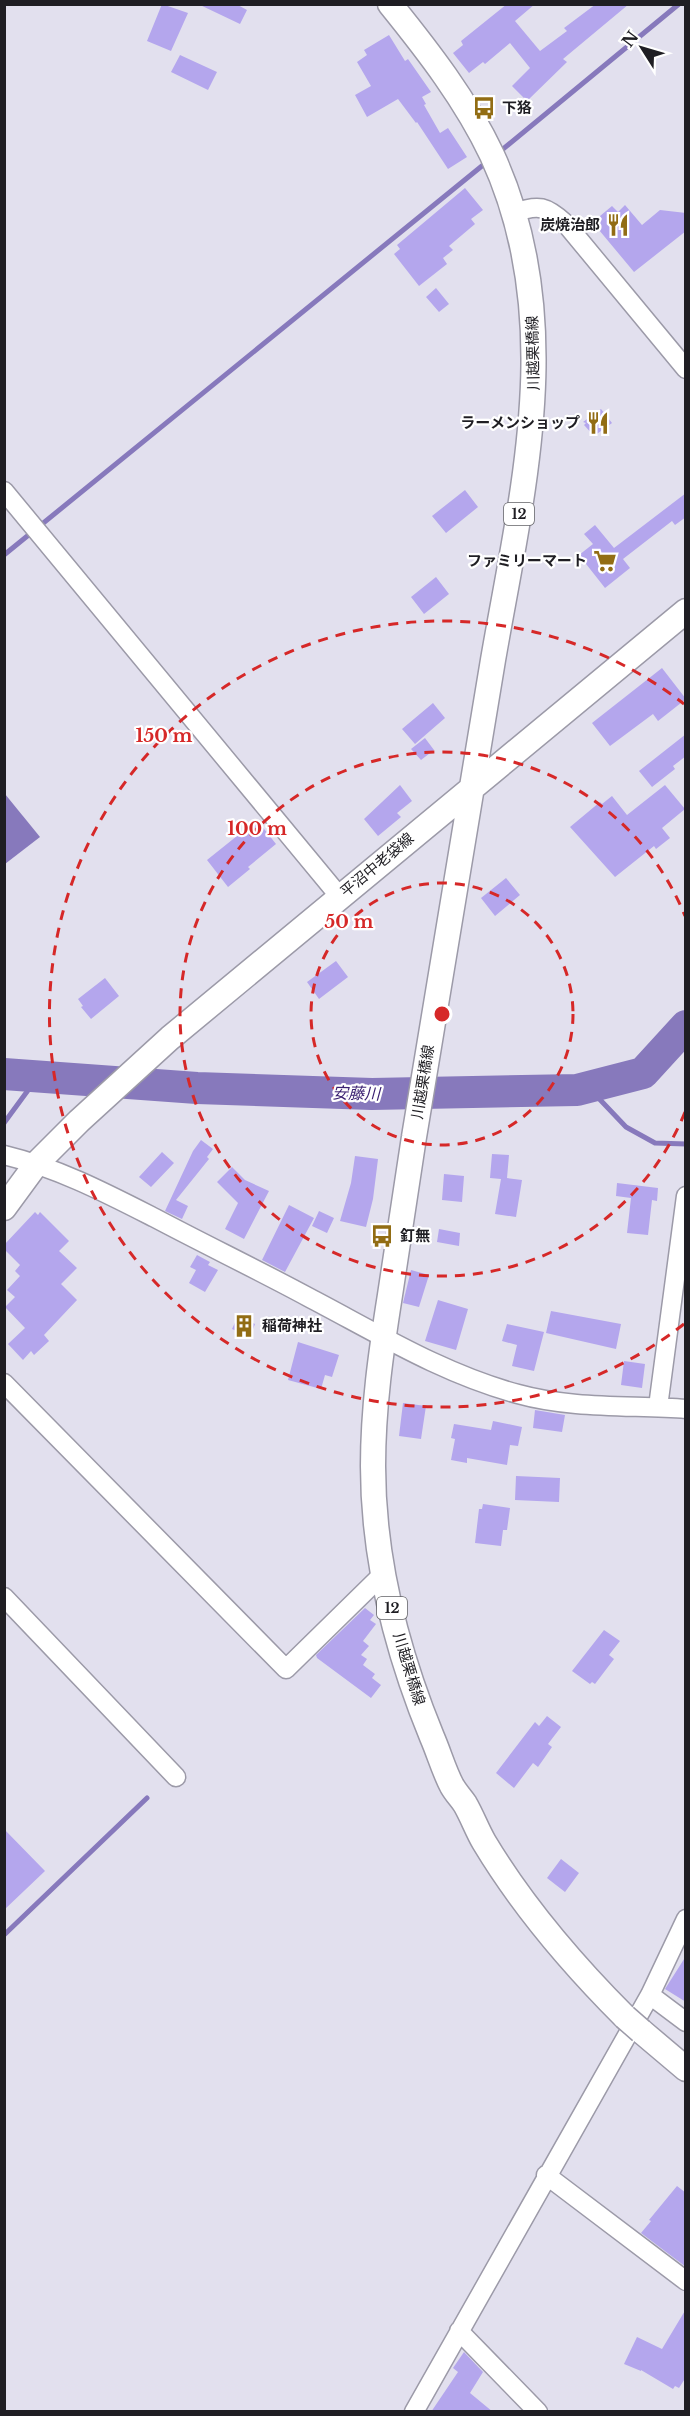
<svg xmlns="http://www.w3.org/2000/svg" width="690" height="2416" font-family="'Libre Baskerville','Noto Sans JP',serif">
	<style>
		.water { fill: #8779bc }
		.lines { fill: none; stroke-linecap: round; stroke-linejoin: round }
		.stream { stroke: #8779bc; stroke-width: 5 }
		.river { stroke: #8779bc; stroke-width: 32 }
		.building { fill: #b4a6ed }
		.minor-casing { stroke: #9c9aa8; stroke-width: 21 }
		.major-casing { stroke: #9c9aa8; stroke-width: 27 }
		.minor { stroke: #fff; stroke-width: 18 }
		.major { stroke: #fff; stroke-width: 24 }
		.major-bridge-casing { stroke: #9c9aa8; stroke-width: 27; stroke-linecap: butt }
		.major-bridge { stroke: #fff; stroke-width: 24 }
		.ring { fill: none; stroke: #d62828; stroke-width: 3; stroke-dasharray: 10 8 }
		.labels { text-anchor: middle; stroke-width: 4.5; stroke-linejoin: round; paint-order: stroke }
		.shield { fill: #fff; stroke: #626265; stroke-width: 1.5 }
		.shield-label { font-size: 14px; font-weight: bold; fill: #1f1e23 }
		.poi-label { font-size: 15px; font-weight: bold; fill: #1f1e23; stroke: #fff; text-anchor: start }
		.street-label { font-size: 15px; fill: #1f1e23; stroke: #fff }
		.water-label { font-size: 16px; font-style: italic; fill: #3a2071; stroke: #fff }
		.centre { fill: #d62828; stroke: #fff; stroke-width: 3 }
		.ring-label { font-size: 18px; text-anchor: middle; font-weight: bold; fill: #d62828; stroke: #fff; stroke-width: 4.5; stroke-linejoin: round; paint-order: stroke }
	</style>
	<rect width="100%" height="100%" fill="#e2e0ee"/>
	<path class="water" d="M 5,794 L 40,837 L 5,864 L 4,864 Z"/>
	<g class="lines">
		<path class="stream" d="M 497,154 L 679,4
			M 4,555 L 488,161
			M 588,1087 L 626,1127 L 655,1143 L 686,1144
			M 4,1123 L 37,1078
			M 4,1935 L 147,1798"/>
		<path class="river" d="M 4,1074 L 197,1088 L 372,1094 L 577,1090 L 643,1073 L 686,1026"/>
	</g>
	<path class="building" d="M 162,4 L 188,13 L 171,51 L 147,41 Z
		M 198,4 L 236,4 L 247,10 L 240,24 Z
		M 507,4 L 535,4 L 515,21 L 540,51 L 567,31 L 564,28 L 596,4 L 629,4 L 563,59 L 567,62 L 527,101 L 512,86 L 530,68 L 510,43 L 485,64 L 483,62 L 469,73 L 453,53 L 463,45 L 461,41 Z
		M 389,35 L 405,61 L 408,59 L 431,92 L 422,97 L 426,104 L 424,105 L 440,133 L 448,128 L 467,157 L 448,169 L 417,122 L 416,123 L 398,99 L 367,117 L 355,95 L 371,86 L 357,62 L 367,55 L 364,50 Z
		M 180,55 L 217,72 L 208,90 L 171,72 Z
		M 465,188 L 483,210 L 471,219 L 475,224 L 449,246 L 453,250 L 443,258 L 447,264 L 419,286 L 394,254 L 400,249 L 397,245 Z
		M 625,205 L 642,225 L 660,210 L 686,213 L 686,231 L 634,272 L 599,230 L 601,228 L 594,221 L 612,206 L 618,212 Z
		M 436,288 L 449,304 L 439,312 L 426,297 Z
		M 601,409 L 612,423 L 594,436 L 584,425 L 586,423 L 583,422 Z
		M 465,490 L 478,507 L 446,533 L 432,516 Z
		M 686,493 L 686,517 L 675,525 L 672,521 L 623,559 L 630,568 L 605,588 L 579,555 L 593,544 L 584,534 L 595,525 L 614,548 Z
		M 436,577 L 449,594 L 424,614 L 411,597 Z
		M 662,668 L 686,699 L 658,721 L 653,714 L 610,746 L 592,723 Z
		M 433,703 L 445,718 L 415,744 L 402,729 Z
		M 686,734 L 686,756 L 673,766 L 675,769 L 652,787 L 639,771 Z
		M 425,738 L 434,750 L 421,760 L 411,749 Z
		M 400,785 L 412,801 L 397,813 L 401,817 L 378,836 L 364,819 Z
		M 665,785 L 685,809 L 662,828 L 670,838 L 656,849 L 654,846 L 615,877 L 570,827 L 600,802 L 602,804 L 612,796 L 627,815 Z
		M 257,820 L 276,844 L 248,867 L 250,869 L 228,887 L 207,860 Z
		M 506,878 L 520,895 L 495,916 L 481,898 Z
		M 336,961 L 348,977 L 319,999 L 307,982 Z
		M 105,978 L 119,996 L 91,1019 L 81,1007 L 83,1006 L 78,999 Z
		M 201,1140 L 213,1149 L 207,1157 L 209,1159 L 176,1200 L 188,1206 L 182,1219 L 165,1211 L 193,1151 Z
		M 162,1152 L 174,1163 L 151,1187 L 139,1177 Z
		M 492,1154 L 509,1155 L 507,1178 L 522,1180 L 516,1217 L 495,1214 L 501,1179 L 490,1178 Z
		M 355,1156 L 378,1159 L 373,1199 L 366,1227 L 340,1221 L 351,1183 Z
		M 232,1167 L 245,1180 L 269,1191 L 244,1239 L 225,1229 L 238,1203 L 217,1182 Z
		M 444,1174 L 464,1176 L 462,1202 L 442,1200 Z
		M 617,1183 L 658,1188 L 657,1201 L 652,1200 L 648,1235 L 627,1233 L 631,1198 L 616,1196 Z
		M 289,1205 L 314,1218 L 285,1272 L 262,1260 Z
		M 319,1211 L 334,1218 L 327,1233 L 312,1226 Z
		M 35,1212 L 38,1215 L 40,1212 L 69,1241 L 59,1251 L 77,1268 L 61,1284 L 77,1300 L 44,1335 L 49,1341 L 34,1355 L 31,1351 L 23,1360 L 8,1344 L 25,1328 L 5,1307 L 15,1297 L 7,1290 L 20,1276 L 15,1271 L 20,1265 L 4,1249 L 4,1245 Z
		M 439,1229 L 460,1233 L 459,1246 L 437,1242 Z
		M 197,1255 L 210,1262 L 208,1265 L 218,1270 L 205,1292 L 189,1283 L 196,1270 L 190,1267 Z
		M 411,1270 L 429,1275 L 419,1307 L 403,1303 Z
		M 438,1300 L 468,1309 L 456,1350 L 425,1341 Z
		M 551,1311 L 621,1324 L 616,1349 L 546,1333 Z
		M 238,1316 L 255,1324 L 250,1337 L 232,1329 Z
		M 507,1324 L 544,1332 L 534,1371 L 512,1366 L 517,1345 L 502,1341 Z
		M 298,1342 L 339,1355 L 332,1377 L 325,1375 L 321,1389 L 288,1380 Z
		M 624,1361 L 645,1364 L 642,1388 L 621,1385 Z
		M 403,1403 L 426,1406 L 421,1439 L 399,1436 Z
		M 535,1410 L 565,1415 L 562,1432 L 533,1428 Z
		M 493,1421 L 522,1427 L 518,1446 L 510,1445 L 507,1465 L 467,1458 L 467,1463 L 451,1460 L 455,1439 L 451,1438 L 454,1424 L 491,1430 Z
		M 516,1476 L 560,1478 L 559,1502 L 515,1500 Z
		M 483,1504 L 510,1508 L 507,1530 L 503,1530 L 501,1546 L 475,1543 L 479,1509 L 482,1509 Z
		M 365,1608 L 374,1615 L 370,1620 L 376,1624 L 363,1641 L 369,1646 L 361,1655 L 367,1659 L 363,1665 L 375,1674 L 372,1678 L 381,1685 L 371,1698 L 317,1658 L 316,1655 Z
		M 604,1630 L 620,1641 L 609,1655 L 614,1659 L 595,1684 L 592,1682 L 590,1684 L 572,1671 Z
		M 547,1716 L 561,1727 L 548,1744 L 552,1747 L 538,1767 L 533,1763 L 514,1788 L 496,1773 L 535,1722 L 539,1726 Z
		M 4,1829 L 45,1871 L 4,1910 Z
		M 561,1859 L 579,1873 L 565,1892 L 547,1878 Z
		M 686,1956 L 686,2002 L 665,1989 Z
		M 677,2186 L 686,2193 L 686,2267 L 641,2233 L 651,2221 L 649,2220 Z
		M 686,2309 L 686,2377 L 679,2388 L 675,2386 L 673,2389 L 641,2370 L 641,2371 L 624,2364 L 637,2337 L 662,2349 Z
		M 464,2352 L 483,2372 L 470,2393 L 493,2412 L 431,2412 L 458,2372 L 453,2368 Z"/>
	<g class="lines">
		<g class="minor-casing">
			<path id="minor" d="M 513,213 C 539,204 546,206 566,224 L 686,369
				M 4,491 L 340,897
				M 4,1155 C 58,1168 106,1193 155,1218 C 206,1245 258,1270 308,1297 C 377,1333 443,1374 518,1394 C 572,1409 631,1405 686,1409
				M 4,1383 L 286,1669 L 384,1573
				M 658,1407 L 686,1196
				M 4,1597 L 176,1777
				M 650,1995 L 686,2022
				M 546,2175 L 686,2281
				M 459,2331 L 538,2412
				M 414,2412 L 650,1995 L 686,1919"/>
		</g>
		<g class="major-casing">
			<path id="major" d="M 390,4 C 428,51 466,100 492,155 C 568,319 522,492 493,660 C 466,819 440,978 414,1137 C 406,1189 398,1243 390,1295 C 381,1352 373,1408 373,1466 C 373,1558 397,1652 432,1737 C 439,1753 444,1771 452,1786 C 456,1793 461,1798 465,1804 C 472,1816 477,1830 484,1842 C 523,1907 572,1964 625,2017
				M 4,1208 L 37,1163 L 79,1121 L 170,1038 L 686,611
				M 641,2031 L 686,2069"/>
		</g>
		<use href="#minor" class="minor"/>
		<use href="#major" class="major"/>
		<g class="major-bridge-casing">
			<path id="major-bridge" d="M 625,2017 L 641,2031"/>
		</g>
		<use href="#major-bridge" class="major-bridge"/>
	</g>
	<g class="ring">
		<circle cx="442" cy="1014" r="131"/>
		<path d="M685 1112A262 262 0 1 1 685 916"/>
		<path d="M684 1324A393 393 0 1 1 684 704"/>
	</g>
	<defs>
		<g id="bus-bare" transform="scale(1.8)"><path d="M-5-6H5V4H4V6H2V4H-2V6H-4V4H-5ZM-3.5-4V0h7V-4ZM-3.5 1.2v1.5H-2V1.2ZM2 1.2v1.5H3.5V1.2Z" fill="#926d14" stroke="#fff" stroke-width="2.5" paint-order="stroke"/></g>
		<g id="restaurant-bare" transform="scale(1.8)"><path d="M-5-6h1v4h1v-4h1v4h1v-4h1v5L-1.5 .5V6h-2V.5L-5-1ZM5-6V6H3V1.5H1.5Q1.5-4 5-6Z" fill="#926d14" stroke="#fff" stroke-width="2.5" paint-order="stroke"/></g>
		<g id="supermarket-bare" transform="scale(1.8)"><path d="M-6-5.5h2.5l.6 2H6L4.5 2H-2.5L-4.4-4H-6ZM-1.5 3.2a1.3 1.3 0 1 0 .1 0ZM3 3.2a1.3 1.3 0 1 0 .1 0Z" fill="#926d14" stroke="#fff" stroke-width="2.5" paint-order="stroke"/></g>
		<g id="building-bare" transform="scale(1.8)"><path d="M-4-6H4V6H1V3H-1V6H-4ZM-2.5-4.3h1.7v1.8h-1.7ZM.8-4.3h1.7v1.8H.8ZM-2.5-1h1.7V.8h-1.7ZM.8-1h1.7V.8H.8Z" fill="#926d14" stroke="#fff" stroke-width="2.5" paint-order="stroke"/></g>
	</defs>
	<g fill-rule="evenodd">
		<use href="#bus-bare" x="484" y="108"/>
		<use href="#restaurant-bare" x="618" y="225"/>
		<use href="#restaurant-bare" x="598" y="423"/>
		<use href="#supermarket-bare" x="605" y="561"/>
		<use href="#bus-bare" x="382" y="1236"/>
		<use href="#building-bare" x="244" y="1326"/>
	</g>
	<g class="labels">
		<g class="shield">
			<rect x="504" y="503" width="30" height="22" rx="4.5"/>
			<rect x="377" y="1597" width="30" height="22" rx="4.5"/>
		</g>
		<g class="shield-label">
			<text x="519" y="519">12</text>
			<text x="392" y="1613">12</text>
		</g>
		<g class="poi-label">
			<text x="502" y="113">下狢</text>
			<text x="600" y="230" text-anchor="end">炭焼治郎</text>
			<text x="580" y="428" text-anchor="end">ラーメンショップ</text>
			<text x="587" y="566" text-anchor="end">ファミリーマート</text>
			<text x="400" y="1241">釘無</text>
			<text x="262" y="1331">稲荷神社</text>
		</g>
		<g class="street-label">
			<text transform="translate(533 353) rotate(-91)" y="5">川越栗橋線</text>
			<text transform="translate(377 865) rotate(-40)" y="5">平沼中老袋線</text>
			<text transform="translate(423 1082) rotate(-81)" y="5">川越栗橋線</text>
			<text transform="translate(409 1669) rotate(73)" y="5">川越栗橋線</text>
		</g>
		<g class="water-label">
			<text transform="translate(356 1093) rotate(1)" y="6">安藤川</text>
		</g>
	</g>
	<circle cx="442" cy="1014" r="9" class="centre"/>
	<g class="ring-label">
		<text x="164" y="742">150 m</text>
		<text x="257" y="835">100 m</text>
		<text x="349" y="928">50 m</text>
	</g>
	<rect width="690" height="2416" fill="none" stroke="#1f1e23" stroke-width="12"/>
	<g transform="translate(642 48) rotate(307)" stroke="#ffffff" stroke-width="4.5" paint-order="stroke">
	<path d="M0-4.5L10 22L0 15L-10 22Z" fill="#1f1e23"/>
	<text y="-9" font-size="16" font-weight="bold" text-anchor="middle" fill="#1f1e23">N</text>
	</g>
</svg>
